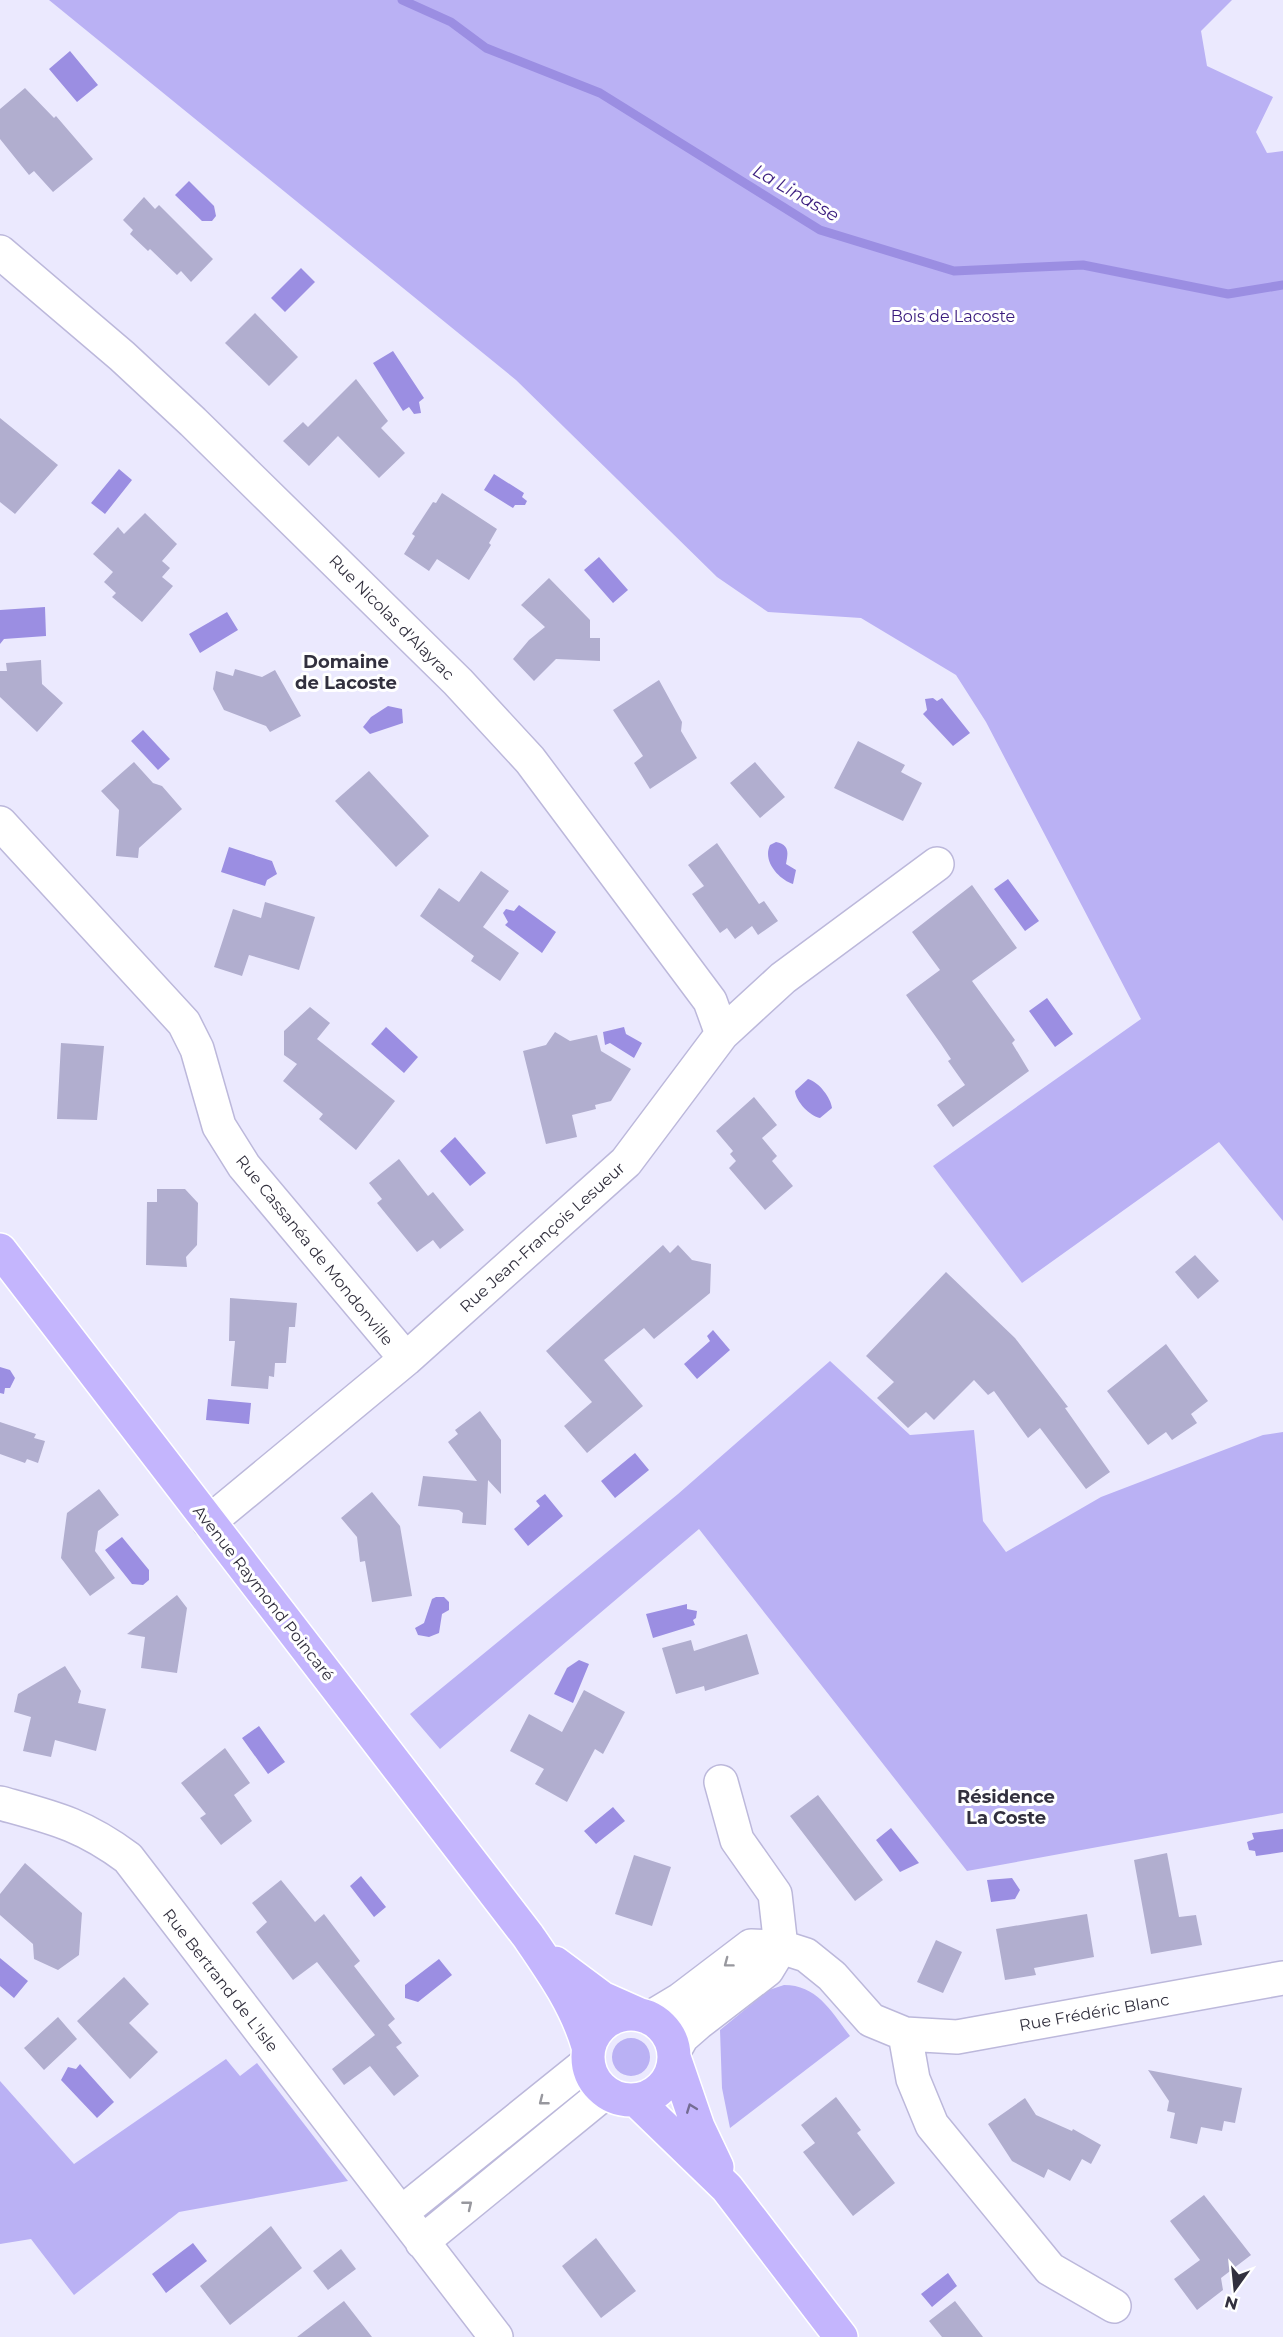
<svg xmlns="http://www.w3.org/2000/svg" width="1283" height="2337" font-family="Montserrat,sans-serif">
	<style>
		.green { fill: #bab1f4 }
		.water { fill: #9b8ee2 }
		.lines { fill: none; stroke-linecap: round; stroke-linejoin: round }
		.stream { stroke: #9b8ee2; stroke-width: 9 }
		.building { fill: #b1aecf }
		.minor-casing { stroke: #bcb8db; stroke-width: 36 }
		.major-casing { stroke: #fff; stroke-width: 36 }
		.minor { stroke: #fff; stroke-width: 33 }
		.major { stroke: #c4b5fd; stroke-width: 33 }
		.oneway { stroke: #98989e }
		.oneway2 { stroke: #746c94 }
		.labels { text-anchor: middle; stroke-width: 6; stroke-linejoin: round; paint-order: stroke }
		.park-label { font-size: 16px; fill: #391a7c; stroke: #fff }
		.street-label { font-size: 16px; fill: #32303e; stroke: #fff }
		.water-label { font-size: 18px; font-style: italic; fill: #3c1e7f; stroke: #fff }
		.neighbourhood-label { font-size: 18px; font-weight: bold; fill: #32303e; stroke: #fff }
	</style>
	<rect width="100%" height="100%" fill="#ebe9fe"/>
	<path class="green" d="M 49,0 L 1232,0 L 1201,31 L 1207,66 L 1273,97 L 1256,132 L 1267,153 L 1283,151 L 1283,1221 L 1219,1142 L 1022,1283 L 933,1166 L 1141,1019 L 986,722 L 956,675 L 861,618 L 768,612 L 717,577 L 516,380 Z
		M 830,1361 L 910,1435 L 974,1430 L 983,1521 L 1006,1552 L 1101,1497 L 1263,1435 L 1283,1432 L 1283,1813 L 967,1871 L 699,1529 L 440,1749 L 410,1714 L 678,1494 Z
		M 784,1985 C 817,1985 831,2011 850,2036 L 730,2128 L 722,2088 L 720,2030 L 769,1990 Z
		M612 2057a19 19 0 1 1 38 0a19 19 0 1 1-38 0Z
		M 226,2059 L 240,2076 L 257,2063 L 348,2181 L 179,2212 L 74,2295 L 31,2239 L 0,2244 L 0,2081 L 74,2164 Z"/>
	<path class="water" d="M 70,51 L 98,85 L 77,102 L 49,69 Z
		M 189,181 L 214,206 L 216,216 L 212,221 L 202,221 L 175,195 Z
		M 301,268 L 315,282 L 285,312 L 271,298 Z
		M 393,351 L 424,398 L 419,402 L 421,413 L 414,414 L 409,407 L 403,411 L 373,363 Z
		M 119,469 L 132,480 L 105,514 L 91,503 Z
		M 494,474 L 524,493 L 522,497 L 527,501 L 525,505 L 515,505 L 513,508 L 484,490 Z
		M 599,557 L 628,590 L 613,603 L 584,570 Z
		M 45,607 L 46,636 L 4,639 L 0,644 L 0,610 Z
		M 227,612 L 238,630 L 200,653 L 189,634 Z
		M 933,698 L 937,701 L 942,698 L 970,733 L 953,746 L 923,714 L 927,710 L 925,699 Z
		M 388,706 L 402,709 L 403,723 L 370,734 L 363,727 L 371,717 Z
		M 143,730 L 170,759 L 158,770 L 131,741 Z
		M 776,842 C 790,845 788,853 786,864 L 796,870 L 793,884 C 780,880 762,862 770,845 Z
		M 229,847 L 272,861 L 277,874 L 267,880 L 265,886 L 221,872 Z
		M 1008,879 L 1039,921 L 1025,931 L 994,889 Z
		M 519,905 L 556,932 L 542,953 L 505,925 L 508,922 L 503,913 L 506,909 L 514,911 Z
		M 1047,998 L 1073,1034 L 1055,1047 L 1029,1011 Z
		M 386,1027 L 418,1057 L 404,1073 L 371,1044 Z
		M 624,1027 L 626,1034 L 642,1043 L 634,1058 L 610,1043 L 605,1045 L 603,1032 Z
		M 808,1079 C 819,1082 831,1098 832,1108 L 820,1118 C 810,1116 796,1102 795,1091 Z
		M 455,1137 L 486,1173 L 470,1186 L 440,1151 Z
		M 713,1330 L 730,1350 L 697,1379 L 684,1364 L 710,1341 L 707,1336 Z
		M 0,1367 L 10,1370 L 15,1378 L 10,1388 L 5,1388 L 4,1394 L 0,1393 Z
		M 208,1399 L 251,1403 L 249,1424 L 206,1420 Z
		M 635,1453 L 649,1470 L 615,1498 L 601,1481 Z
		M 545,1494 L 563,1516 L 528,1546 L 514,1529 L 540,1506 L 536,1501 Z
		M 122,1537 L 149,1570 L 149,1580 L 143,1585 L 132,1584 L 105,1550 Z
		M 436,1597 L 444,1597 L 449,1602 L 449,1610 L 442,1614 L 439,1633 L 429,1637 L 418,1635 L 415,1628 L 424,1623 L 432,1599 Z
		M 687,1604 L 687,1609 L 697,1611 L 696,1618 L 693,1620 L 695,1625 L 653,1638 L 646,1614 Z
		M 579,1660 L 589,1664 L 573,1703 L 554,1694 L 567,1668 Z
		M 259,1726 L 285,1762 L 268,1774 L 242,1738 Z
		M 613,1807 L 625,1821 L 596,1844 L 584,1831 Z
		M 891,1828 L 919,1863 L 900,1872 L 876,1840 Z
		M 1283,1829 L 1283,1852 L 1256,1856 L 1255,1851 L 1249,1850 L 1247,1842 L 1254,1839 L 1252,1833 Z
		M 361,1876 L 386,1907 L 374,1917 L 350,1886 Z
		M 1012,1878 L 1020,1890 L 1015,1899 L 991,1902 L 987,1880 Z
		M 0,1958 L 28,1981 L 14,1998 L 0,1986 Z
		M 439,1959 L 452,1975 L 418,2002 L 405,1998 L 405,1985 Z
		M 80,2064 L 114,2102 L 97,2118 L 61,2080 L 68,2067 L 76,2069 Z
		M 193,2243 L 207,2261 L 166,2293 L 152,2274 Z
		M 948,2273 L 957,2286 L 932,2307 L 921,2294 Z"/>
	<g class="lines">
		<path class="stream" d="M 402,0 L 451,22 L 486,48 L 600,93 L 820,230 L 954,271 L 1083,265 L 1228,294 L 1283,285"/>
	</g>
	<path class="building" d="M 25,88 L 54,118 L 56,116 L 93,159 L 53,192 L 34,171 L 29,175 L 0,139 L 0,109 Z
		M 144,197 L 155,209 L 159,205 L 213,259 L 191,282 L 181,271 L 177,275 L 150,249 L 148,251 L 130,234 L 133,230 L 123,220 Z
		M 255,313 L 298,357 L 269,386 L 225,343 Z
		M 356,379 L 388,421 L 381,428 L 405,453 L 379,478 L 338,436 L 309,466 L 283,441 L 303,422 L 308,427 Z
		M 0,418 L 58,465 L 15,514 L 0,502 Z
		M 442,493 L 497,529 L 489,543 L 491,545 L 469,580 L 437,559 L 429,571 L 404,554 L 415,536 L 412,534 L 433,502 L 436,503 Z
		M 145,513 L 177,544 L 162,561 L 170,568 L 162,577 L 173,586 L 142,622 L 112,597 L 116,593 L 104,582 L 113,572 L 93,554 L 118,527 L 124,534 Z
		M 549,578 L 590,620 L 590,638 L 600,638 L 600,661 L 556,659 L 534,681 L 513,659 L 529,640 L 545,627 L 521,605 Z
		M 41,660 L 42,684 L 63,703 L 37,732 L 0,697 L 0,671 L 7,671 L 6,663 Z
		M 235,669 L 262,677 L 275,670 L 301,716 L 270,732 L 266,726 L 224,710 L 213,689 L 216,671 L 233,676 Z
		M 659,680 L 682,722 L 681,731 L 697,758 L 650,789 L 634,763 L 643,756 L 613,710 Z
		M 858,741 L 905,765 L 901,772 L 922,783 L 903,821 L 834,788 Z
		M 134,762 L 153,783 L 162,786 L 182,809 L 139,848 L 138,858 L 116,856 L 119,810 L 101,791 Z
		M 755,762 L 785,797 L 760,818 L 730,783 Z
		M 369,771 L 429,836 L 396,867 L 335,801 Z
		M 717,843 L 759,904 L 764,901 L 778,921 L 758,935 L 752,926 L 735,939 L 727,928 L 720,933 L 692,894 L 704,886 L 688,865 Z
		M 481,871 L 509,891 L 483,927 L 519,953 L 500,981 L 471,961 L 474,956 L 420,916 L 439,888 L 459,902 Z
		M 972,885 L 1017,948 L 972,981 L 1015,1040 L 1012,1043 L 1029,1071 L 953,1127 L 937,1105 L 965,1085 L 948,1061 L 951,1059 L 941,1044 L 906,995 L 940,970 L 912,932 Z
		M 265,902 L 315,917 L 299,970 L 249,955 L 242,976 L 214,967 L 233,909 L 261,918 Z
		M 310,1007 L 330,1023 L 317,1039 L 395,1101 L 356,1150 L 319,1119 L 323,1114 L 283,1081 L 297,1064 L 284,1055 L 284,1031 Z
		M 555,1032 L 570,1041 L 597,1035 L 601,1051 L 631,1069 L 611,1101 L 595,1105 L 596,1109 L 572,1115 L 577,1137 L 546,1144 L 523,1051 L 546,1045 Z
		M 61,1043 L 104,1046 L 97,1120 L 57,1119 Z
		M 754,1097 L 777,1125 L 762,1138 L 777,1156 L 772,1161 L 793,1186 L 765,1210 L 729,1168 L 736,1161 L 730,1154 L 733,1151 L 716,1131 Z
		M 399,1159 L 428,1196 L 433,1192 L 464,1230 L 440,1249 L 433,1240 L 417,1252 L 377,1203 L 382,1199 L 369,1183 Z
		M 157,1189 L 185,1189 L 198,1203 L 197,1245 L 186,1257 L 187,1267 L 146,1265 L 147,1202 L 157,1202 Z
		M 663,1245 L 670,1253 L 678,1245 L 692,1260 L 711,1264 L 710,1293 L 654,1339 L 644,1328 L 604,1360 L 643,1406 L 587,1453 L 564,1426 L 592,1402 L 546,1351 Z
		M 1195,1255 L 1219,1281 L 1198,1299 L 1175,1272 Z
		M 946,1272 L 1015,1338 L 1068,1407 L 1065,1408 L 1110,1472 L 1086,1489 L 1040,1428 L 1028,1438 L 994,1391 L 988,1395 L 974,1380 L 934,1420 L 926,1412 L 908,1428 L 877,1398 L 894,1382 L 866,1356 Z
		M 230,1298 L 297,1303 L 295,1327 L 289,1327 L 286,1363 L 275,1363 L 274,1377 L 269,1376 L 268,1389 L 231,1386 L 235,1341 L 229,1341 Z
		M 1166,1344 L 1208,1401 L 1191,1414 L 1197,1423 L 1172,1440 L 1166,1432 L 1148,1445 L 1107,1391 Z
		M 480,1411 L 501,1440 L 501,1494 L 488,1480 L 486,1525 L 462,1523 L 463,1513 L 459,1510 L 418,1506 L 423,1476 L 477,1481 L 448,1442 L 458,1434 L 455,1430 Z
		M 0,1422 L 36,1434 L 34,1438 L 45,1441 L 38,1463 L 27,1459 L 25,1463 L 0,1454 Z
		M 99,1489 L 119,1515 L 98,1531 L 95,1551 L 115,1578 L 90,1596 L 61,1558 L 67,1513 Z
		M 372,1492 L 400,1526 L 412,1596 L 372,1602 L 365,1561 L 360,1562 L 357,1537 L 341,1518 Z
		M 177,1595 L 187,1608 L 177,1673 L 141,1668 L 145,1637 L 127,1634 Z
		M 747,1634 L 759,1674 L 705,1691 L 704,1686 L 676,1694 L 662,1648 L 691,1640 L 694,1651 Z
		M 65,1666 L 81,1691 L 78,1703 L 106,1709 L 96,1751 L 55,1740 L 51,1757 L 23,1751 L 31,1717 L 14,1712 L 18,1694 Z
		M 584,1690 L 625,1712 L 603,1754 L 595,1749 L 567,1802 L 535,1784 L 544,1769 L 510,1751 L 529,1714 L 562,1732 Z
		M 225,1748 L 250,1783 L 234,1795 L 252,1821 L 221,1845 L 200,1818 L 206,1814 L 181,1783 Z
		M 818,1795 L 883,1880 L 855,1901 L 790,1816 Z
		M 1167,1853 L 1179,1917 L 1196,1915 L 1202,1945 L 1151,1954 L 1134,1860 Z
		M 634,1855 L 671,1867 L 652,1926 L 615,1914 Z
		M 25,1863 L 82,1913 L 79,1955 L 58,1970 L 34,1959 L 33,1944 L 0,1915 L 0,1894 Z
		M 281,1880 L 315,1922 L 324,1914 L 360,1961 L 354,1966 L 395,2019 L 388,2025 L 402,2043 L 396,2047 L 419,2076 L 394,2096 L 370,2066 L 344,2085 L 332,2069 L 375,2035 L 317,1962 L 293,1980 L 256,1932 L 267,1922 L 252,1903 Z
		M 1087,1914 L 1094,1957 L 1034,1968 L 1036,1975 L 1005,1980 L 996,1929 Z
		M 936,1940 L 962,1952 L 943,1993 L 917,1982 Z
		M 124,1977 L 149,2004 L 129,2023 L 158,2052 L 130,2079 L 77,2021 Z
		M 58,2017 L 77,2039 L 44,2070 L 24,2048 Z
		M 1148,2070 L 1242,2088 L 1235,2123 L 1224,2121 L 1222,2131 L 1201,2127 L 1197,2144 L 1170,2138 L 1175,2113 L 1167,2111 L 1169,2101 Z
		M 836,2097 L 861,2130 L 857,2133 L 895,2183 L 853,2216 L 803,2152 L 815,2143 L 801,2125 Z
		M 1025,2098 L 1036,2115 L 1072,2131 L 1073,2129 L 1101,2145 L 1091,2164 L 1082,2159 L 1070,2181 L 1048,2169 L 1044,2178 L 1012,2161 L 988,2124 Z
		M 1204,2195 L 1251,2255 L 1221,2278 L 1223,2290 L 1197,2310 L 1174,2279 L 1200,2260 L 1170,2221 Z
		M 271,2226 L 302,2268 L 230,2325 L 200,2286 Z
		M 596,2238 L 636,2291 L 601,2318 L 562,2266 Z
		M 341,2249 L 356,2269 L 328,2290 L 313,2271 Z
		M 344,2301 L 372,2337 L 297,2337 Z
		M 955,2301 L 983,2337 L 942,2337 L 929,2321 Z"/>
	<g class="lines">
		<g class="minor-casing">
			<path id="minor" d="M 0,252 L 122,356 L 193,422 L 458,682 L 530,760 L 710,1001 L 722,1034
				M 0,823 L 184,1023 L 197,1049 L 219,1126 L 244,1166 L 406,1359
				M 209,1522 L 406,1359 L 626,1162 L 722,1034 L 783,978 L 937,864
				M 0,1803 C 54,1818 82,1824 128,1858 L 496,2337
				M 650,2018 L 680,2000 L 751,1946 L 781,1947 L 806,1955 L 832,1976 L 871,2020 L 905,2034 L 957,2037 L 1283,1978
				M 905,2034 L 913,2079 L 932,2125 L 1050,2269 L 1114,2306
				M 674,2051 L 682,2037 L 698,2023 L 767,1970 L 781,1947 L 775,1894 L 737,1840 L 721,1782
				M 401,2213 L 587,2063
				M 422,2242 L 597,2099 L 608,2094"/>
		</g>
		<g class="major-casing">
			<path id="major" d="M 0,1250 L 528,1936 C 552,1971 576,2005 588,2046
				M 555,1963 L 602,1998 L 638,2014
				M588 2057a43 43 0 1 1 86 0a43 43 0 1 1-86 0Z
				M 674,2057 L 698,2127 L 717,2167
				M 636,2100 L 727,2188 L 841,2337"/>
		</g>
		<use href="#minor" class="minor"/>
		<use href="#major" class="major"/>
	</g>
	<defs><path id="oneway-chevron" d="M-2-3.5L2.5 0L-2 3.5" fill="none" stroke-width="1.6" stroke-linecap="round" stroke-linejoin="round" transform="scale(1.5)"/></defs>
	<g class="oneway">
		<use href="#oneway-chevron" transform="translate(728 1963) rotate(143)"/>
		<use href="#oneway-chevron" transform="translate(543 2101) rotate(142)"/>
		<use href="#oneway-chevron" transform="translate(468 2205) rotate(-39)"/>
	</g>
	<use class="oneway2" href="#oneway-chevron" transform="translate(691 2108) rotate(-111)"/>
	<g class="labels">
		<g class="park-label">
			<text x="953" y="322">Bois de Lacoste</text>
		</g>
		<g class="street-label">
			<text transform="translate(392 617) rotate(45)" y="6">Rue Nicolas d'Alayrac</text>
			<text transform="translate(542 1237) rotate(-42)" y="6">Rue Jean-François Lesueur</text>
			<text transform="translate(315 1250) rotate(51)" y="6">Rue Cassanéa de Mondonville</text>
			<text transform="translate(264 1593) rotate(52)" y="6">Avenue Raymond Poincaré</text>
			<text transform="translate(221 1980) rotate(52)" y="6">Rue Bertrand de L'Isle</text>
			<text transform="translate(1094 2012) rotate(-10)" y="6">Rue Frédéric Blanc</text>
		</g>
		<g class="water-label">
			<text transform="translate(796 193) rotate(30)" y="6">La Linasse</text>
		</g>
		<g class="neighbourhood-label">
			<text x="346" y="668">Domaine<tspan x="346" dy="21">de Lacoste</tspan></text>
			<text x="1006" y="1803">Résidence<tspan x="1006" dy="21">La Coste</tspan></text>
		</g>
	</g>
	<g transform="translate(1235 2289) rotate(195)" stroke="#ffffff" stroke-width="4.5" paint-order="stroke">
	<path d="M0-4.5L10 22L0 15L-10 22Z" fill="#32303e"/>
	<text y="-9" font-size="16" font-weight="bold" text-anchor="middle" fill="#32303e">N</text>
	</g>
</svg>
